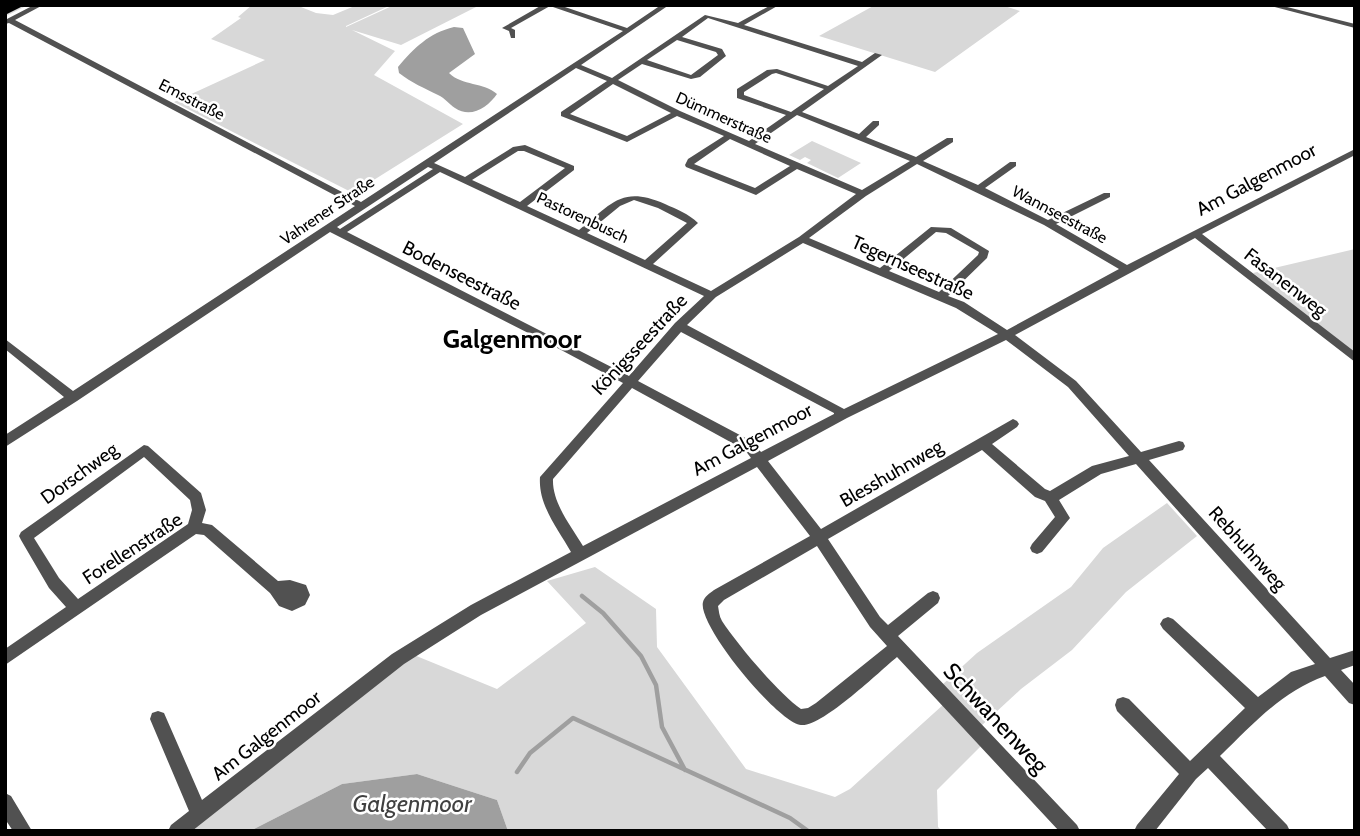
<svg xmlns="http://www.w3.org/2000/svg" width="1360" height="836" font-family="Cabin,sans-serif">
	<style>
		.green { fill: #d8d8d8 }
		.water { fill: #9f9f9f }
		.lines { fill: none; stroke-linecap: round; stroke-linejoin: round }
		.stream { stroke: #9f9f9f; stroke-width: 4.5 }
		.trunk-casing { stroke: #dbdbdb; stroke-width: 3 }
		.minor { fill: #515151; fill-rule: evenodd }
		.trunk { fill: #000; fill-rule: evenodd }
		.labels { text-anchor: middle; stroke-width: 5; stroke-linejoin: round; paint-order: stroke }
		.far-street-label { font-size: 16px; fill: #000; stroke: #fff }
		.street-label { font-size: 19px; fill: #000; stroke: #fff }
		.near-street-label { font-size: 23px; fill: #000; stroke: #fff }
		.near-water-label { font-size: 24px; font-style: italic; fill: #404040; stroke: #fff }
		.district-label { font-size: 26px; font-weight: bold; fill: #000; stroke: #fff }
	</style>
	<rect width="100%" height="100%" fill="#fff"/>
	<path class="green" d="M 252,5 L 296,5 L 316,13 L 333,15 L 357,5 L 391,5 L 346,26 L 346,27 L 394,5 L 480,5 L 401,45 L 352,30 L 395,51 L 374,75 L 463,124 L 353,193 L 174,102 L 265,60 L 211,39 L 241,18 L 238,17 Z
		M 875,5 L 1001,5 L 1020,11 L 935,72 L 819,36 Z
		M 812,141 L 861,163 L 838,178 L 807,163 L 811,160 L 805,157 L 800,160 L 789,155 Z
		M 1355,249 L 1355,353 L 1253,273 Z
		M 1167,503 L 1197,536 L 1126,592 L 1072,650 L 1021,689 L 981,726 L 942,685 L 977,653 L 1071,587 L 1103,548 Z
		M 595,567 L 656,609 L 657,647 L 746,769 L 835,797 L 850,789 L 944,704 L 981,746 L 937,790 L 938,827 L 942,831 L 508,831 L 497,800 L 417,774 L 342,784 L 250,831 L 184,831 L 414,655 L 497,689 L 586,623 L 547,581 Z"/>
	<path class="water" d="M 454,27 L 463,28 L 475,54 L 449,73 C 462,86 484,82 497,94 C 488,107 471,119 455,108 C 449,104 445,98 438,95 C 424,88 412,83 399,73 L 398,67 C 414,48 429,33 454,27 Z
		M 417,774 L 497,800 L 508,831 L 250,831 L 342,784 Z"/>
	<g class="lines">
		<path class="stream" d="M 582,596 L 603,613 L 641,656 L 656,685 L 662,727 L 685,770
			M 517,772 L 530,753 L 573,718 L 790,818 L 808,831"/>
		<g class="trunk-casing">
			<path id="trunk" d="M 11,5 L 25,5 L 5,15 L 5,8 Z"/>
		</g>
		<path class="minor" d="M 34,5 L 43,5 L 15,20 L 361,202 L 623,31 L 550,6 L 511,28 L 515,30 L 515,38 L 511,38 L 509,31 L 502,28 L 542,5 L 559,5 L 627,28 L 661,5 L 669,5 L 581,65 L 612,78 L 705,15 L 738,23 L 771,5 L 779,5 L 744,25 L 862,62 L 875,53 L 882,55 L 802,112 L 859,134 L 873,121 L 879,121 L 879,125 L 866,137 L 916,157 L 947,138 L 953,138 L 953,142 L 923,161 L 978,185 L 1010,162 L 1016,162 L 1016,166 L 985,188 L 1048,220 L 1104,193 L 1110,193 L 1110,197 L 1056,224 L 1127,265 L 1355,149 L 1355,155 L 1202,234 L 1355,352 L 1355,362 L 1195,238 L 1015,335 L 1076,381 L 1141,452 L 1179,441 L 1183,442 L 1185,446 L 1183,450 L 1149,460 L 1330,658 L 1355,650 L 1355,665 L 1341,670 L 1355,685 L 1355,705 L 1349,703 L 1325,676 C 1281,692 1253,724 1220,756 L 1287,825 L 1290,831 L 1268,831 L 1208,768 L 1196,779 L 1155,831 L 1134,831 L 1137,825 L 1179,774 L 1117,711 L 1115,705 L 1117,699 L 1123,697 L 1129,699 L 1190,761 L 1245,708 L 1163,629 L 1160,624 L 1163,619 L 1168,617 L 1173,619 L 1258,697 L 1291,672 L 1315,664 L 1136,464 L 1101,474 L 1059,500 L 1070,518 L 1042,552 L 1037,554 L 1032,552 L 1030,548 L 1032,544 L 1055,517 L 1045,501 L 1035,497 L 982,450 L 828,539 L 880,617 L 888,625 L 928,593 L 933,591 L 938,593 L 940,598 L 938,603 L 898,636 L 1077,825 L 1080,831 L 1059,831 L 897,657 C 880,671 821,728 801,725 C 778,723 697,625 703,602 C 704,597 710,593 714,590 L 810,536 L 757,467 L 481,615 L 404,664 L 192,831 L 168,831 L 171,825 L 189,811 L 150,719 L 152,713 L 158,711 L 164,713 L 202,800 L 392,654 L 471,605 L 571,552 C 558,529 538,505 540,477 L 623,383 L 548,343 L 330,232 L 77,401 L 5,447 L 5,435 L 64,397 L 5,349 L 5,339 L 73,391 L 355,206 L 9,23 L 5,24 L 7,19 ZM 708,18 L 858,66 L 828,86 L 777,69 L 767,70 L 737,89 L 737,98 L 786,115 L 749,141 L 680,111 L 618,80 L 642,64 L 691,79 L 700,77 L 726,56 L 722,49 L 682,37 ZM 677,40 L 716,52 L 718,55 L 691,75 L 647,60 ZM 576,68 L 607,81 L 561,112 L 561,116 L 627,142 L 677,116 L 724,136 L 688,159 L 685,165 L 686,167 L 756,195 L 797,169 L 856,194 L 799,237 L 711,291 L 653,264 L 698,223 C 689,214 676,209 665,204 C 621,185 612,204 579,230 L 527,206 L 574,170 L 574,166 L 525,145 L 513,147 L 465,177 L 434,163 ZM 776,73 L 824,89 L 791,112 L 744,95 L 744,92 L 772,74 ZM 613,84 L 671,113 L 627,136 L 570,114 ZM 797,115 L 910,161 L 862,190 L 755,144 ZM 730,139 L 790,166 L 755,188 L 694,164 ZM 518,151 L 524,151 L 565,168 L 520,202 L 472,180 ZM 917,164 L 1044,225 L 1119,269 L 1007,330 L 964,302 L 948,296 L 987,258 L 989,251 L 951,228 L 931,227 L 880,268 L 809,238 L 866,196 ZM 428,167 L 433,169 L 340,229 L 337,227 ZM 440,172 L 704,296 L 675,323 L 629,376 L 347,232 ZM 634,200 L 658,208 L 687,223 L 645,260 L 587,233 L 620,206 ZM 936,232 L 946,233 L 979,252 L 978,255 L 939,292 L 889,271 ZM 803,243 L 956,308 L 998,334 L 844,409 L 687,325 L 716,297 ZM 681,332 L 834,413 L 834,414 L 761,452 L 753,442 L 638,381 ZM 1006,340 L 1068,387 L 1129,456 L 1092,466 L 1050,491 L 1045,489 L 992,444 L 1017,427 L 1019,424 L 1017,421 L 1013,419 L 821,529 L 768,461 L 847,418 ZM 632,388 L 745,450 L 751,458 L 583,546 C 571,526 552,503 553,479 ZM 817,546 L 870,627 L 887,646 L 816,703 L 808,708 L 801,709 C 779,694 737,644 722,621 C 719,616 719,611 718,606 L 724,600 Z
			M 1267,5 L 1279,5 L 1355,24 L 1355,28 Z
			M 144,445 L 148,446 L 201,493 L 206,510 L 202,523 L 212,525 L 278,581 L 290,580 L 306,585 L 310,595 L 305,605 L 292,611 L 279,606 L 270,593 L 204,535 L 196,534 L 5,665 L 5,649 L 66,607 L 49,588 L 21,540 L 19,536 L 21,532 ZM 144,457 L 190,500 L 192,510 L 188,524 L 78,599 L 59,578 L 34,538 Z
			M 5,793 L 11,796 L 32,831 L 13,831 L 5,819 Z"/>
		<use href="#trunk" class="trunk"/>
	</g>
	<g class="labels">
		<g class="far-street-label">
			<text transform="translate(192 99) rotate(27)" y="6">Emsstraße</text>
			<text transform="translate(724 117) rotate(24)" y="6">Dümmerstraße</text>
			<text transform="translate(327 210) rotate(-34)" y="6">Vahrener Straße</text>
			<text transform="translate(1060 214) rotate(28)" y="6">Wannseestraße</text>
			<text transform="translate(583 217) rotate(25)" y="6">Pastorenbusch</text>
		</g>
		<g class="street-label">
			<text transform="translate(1256 179) rotate(-28)" y="7">Am Galgenmoor</text>
			<text transform="translate(913 267) rotate(24)" y="7">Tegernseestraße</text>
			<text transform="translate(462 275) rotate(27)" y="7">Bodenseestraße</text>
			<text transform="translate(1286 282) rotate(38)" y="7">Fasanenweg</text>
			<text transform="translate(639 344) rotate(-47)" y="7">Königsseestraße</text>
			<text transform="translate(752 439) rotate(-28)" y="7">Am Galgenmoor</text>
			<text transform="translate(79 473) rotate(-36)" y="7">Dorschweg</text>
			<text transform="translate(891 473) rotate(-30)" y="7">Blesshuhnweg</text>
			<text transform="translate(132 548) rotate(-33)" y="7">Forellenstraße</text>
			<text transform="translate(1248 548) rotate(48)" y="7">Rebhuhnweg</text>
			<text transform="translate(266 735) rotate(-38)" y="7">Am Galgenmoor</text>
		</g>
		<g class="near-street-label">
			<text transform="translate(996 718) rotate(47)" y="8">Schwanenweg</text>
		</g>
		<g class="near-water-label">
			<text x="412" y="812">Galgenmoor</text>
		</g>
		<g class="district-label">
			<text x="512" y="348">Galgenmoor</text>
		</g>
	</g>
	<rect width="1360" height="836" fill="none" stroke="#000000" stroke-width="14"/>
</svg>
